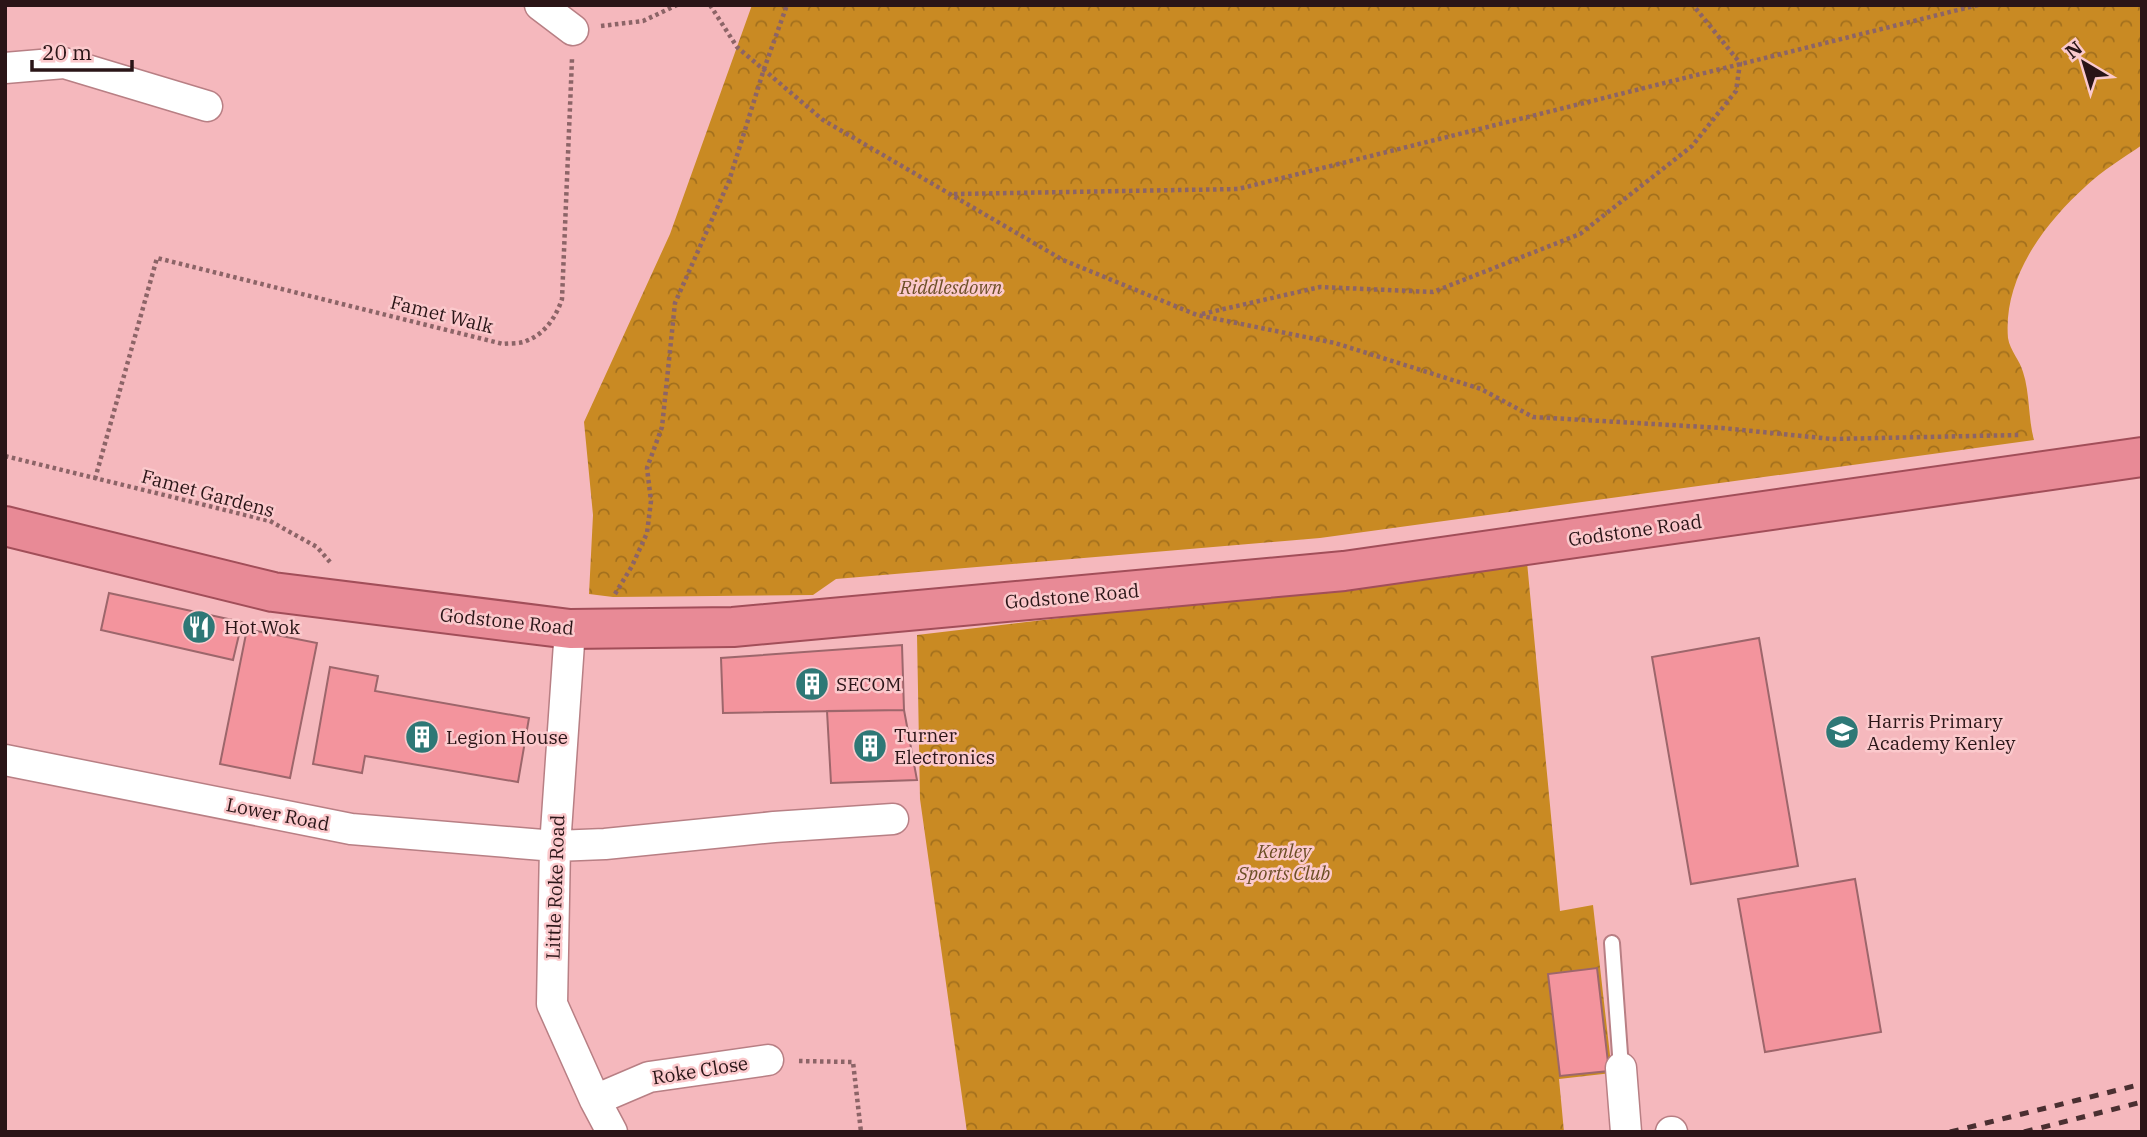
<svg xmlns="http://www.w3.org/2000/svg" width="2147" height="1137" font-family="'IBM Plex Serif',serif">
	<style>
		.park { fill: url(#park-crowns) }
		.building { fill: #f3949d; stroke: #9d666b; stroke-width: 2 }
		.lines { fill: none; stroke-linecap: round; stroke-linejoin: round }
		.service-casing { stroke: #b87f84; stroke-width: 18 }
		.minor-casing { stroke: #b87f84; stroke-width: 33 }
		.trunk-casing { stroke: #a24e59; stroke-width: 42 }
		.path { stroke: #8c6467; stroke-width: 4.5; stroke-dasharray: 3.5 3.5; stroke-linecap: butt }
		.service { stroke: #fff; stroke-width: 14 }
		.minor { stroke: #fff; stroke-width: 30 }
		.trunk { stroke: #e88a96; stroke-width: 38 }
		.rail { stroke: #4a2f31; stroke-width: 5; stroke-dasharray: 9 9; stroke-linecap: butt }
		.labels { text-anchor: middle; stroke-width: 5; stroke-linejoin: round; paint-order: stroke }
		.park-label { font-size: 19px; font-style: italic; fill: #6c4f26; stroke: #fbc9cc }
		.street-label { font-size: 19px; fill: #2a1517; stroke: #fbc9cc }
		.poi-label { font-size: 19px; fill: #2a1517; stroke: #fbc9cc; text-anchor: start }
	</style>
	<defs>
		<pattern id="park-crowns" width="20" height="18" patternUnits="userSpaceOnUse" patternTransform="scale(1.75)"><rect width="20" height="18" fill="#c98a23"/><path d="M2 6a3 3 0 1 1 6 0M12 15a3 3 0 1 1 6 0" fill="none" stroke="#a3701d"/></pattern>
	</defs>
	<rect width="100%" height="100%" fill="#f5b8bd"/>
	<path class="park" d="M 752,5 L 2142,5 L 2142,145 C 2123,158 2102,171 2086,186 C 2044,224 2003,278 2008,338 C 2010,351 2020,360 2023,372 C 2030,393 2028,418 2034,440 L 1320,538 L 836,579 L 813,595 L 613,597 L 589,594 L 593,515 L 584,422 L 670,234 Z
		M 1527,562 L 1560,911 L 1593,905 L 1612,1073 L 1559,1079 L 1564,1132 L 967,1132 L 920,799 L 917,635 Z"/>
	<path class="building" d="M 109,593 L 242,622 L 233,660 L 101,630 Z
		M 247,629 L 317,643 L 290,778 L 220,764 Z
		M 1759,638 L 1798,866 L 1691,884 L 1652,657 Z
		M 902,645 L 904,710 L 723,713 L 721,658 Z
		M 330,667 L 378,676 L 375,691 L 529,718 L 518,782 L 365,756 L 362,773 L 313,764 Z
		M 904,710 L 917,780 L 831,783 L 827,711 Z
		M 1855,879 L 1881,1032 L 1765,1052 L 1738,899 Z
		M 1597,968 L 1609,1071 L 1560,1076 L 1548,974 Z"/>
	<g class="lines">
		<g class="service-casing">
			<path id="service" d="M 1612,943 L 1621,1068"/>
		</g>
		<g class="minor-casing">
			<path id="minor" d="M 540,5 L 573,30
				M 5,68 L 64,63 L 207,106
				M 570,629 L 555,846 L 552,1004 L 595,1100 L 612,1132
				M 5,760 L 351,829 L 555,846 L 605,844 L 774,827 L 893,819
				M 1621,1068 L 1626,1132
				M 595,1100 L 649,1077 L 768,1060
				M 1671,1132 L 1672,1132"/>
		</g>
		<g class="trunk-casing">
			<path id="trunk" d="M 5,526 L 273,592 L 570,629 L 733,627 L 1344,571 L 2142,457"/>
		</g>
		<path class="path" d="M 710,5 L 737,47 L 823,120 L 1063,260 L 1197,315 L 1335,343 L 1481,389 L 1533,417 L 1722,428 L 1832,439 L 2019,435
			M 601,26 L 643,21 L 677,5
			M 954,194 L 1238,189 L 1978,5
			M 1202,314 L 1320,287 L 1433,292 L 1580,234 L 1692,146 L 1736,91 L 1740,63 L 1693,5
			M 5,456 L 270,521 L 317,547 L 330,562
			M 95,479 L 157,258 L 503,344 C 510,343 520,344 526,341 C 545,334 556,317 562,299 L 572,59
			M 615,594 L 632,566 L 647,533 L 651,501 L 647,468 L 662,427 L 675,303 L 729,181 L 764,69 L 787,5
			M 799,1061 L 853,1062 L 861,1132"/>
		<use href="#service" class="service"/>
		<use href="#minor" class="minor"/>
		<use href="#trunk" class="trunk"/>
		<path class="rail" d="M 1950,1132 L 2142,1084
			M 2024,1132 L 2142,1102"/>
	</g>
	<defs>
		<g id="restaurant-disc" transform="scale(1.75)"><circle r="9.5" fill="#2e7876" stroke="#fbc9cc"/><path d="M-5-6h1v4h1v-4h1v4h1v-4h1v5L-1.5 .5V6h-2V.5L-5-1ZM5-6V6H3V1.5H1.5Q1.5-4 5-6Z" fill="#fff"/></g>
		<g id="building-disc" transform="scale(1.75)"><circle r="9.5" fill="#2e7876" stroke="#fbc9cc"/><path d="M-4-6H4V6H1V3H-1V6H-4ZM-2.5-4.3h1.7v1.8h-1.7ZM.8-4.3h1.7v1.8H.8ZM-2.5-1h1.7V.8h-1.7ZM.8-1h1.7V.8H.8Z" fill="#fff"/></g>
		<g id="school-disc" transform="scale(1.75)"><circle r="9.5" fill="#2e7876" stroke="#fbc9cc"/><path d="M0-5L7-2L0 1L-7-2ZM-4 1L0 2.5L4 1V4Q0 6-4 4Z" fill="#fff"/></g>
	</defs>
	<g fill-rule="evenodd">
		<use href="#restaurant-disc" x="199" y="627"/>
		<use href="#building-disc" x="812" y="684"/>
		<use href="#school-disc" x="1842" y="732"/>
		<use href="#building-disc" x="422" y="737"/>
		<use href="#building-disc" x="870" y="746"/>
	</g>
	<g class="labels">
		<g class="park-label">
			<text x="951" y="294">Riddlesdown</text>
			<text x="1284" y="858">Kenley<tspan x="1284" dy="22">Sports Club</tspan></text>
		</g>
		<g class="street-label">
			<text transform="translate(442 314) rotate(14)" y="7">Famet Walk</text>
			<text transform="translate(208 493) rotate(15)" y="7">Famet Gardens</text>
			<text transform="translate(1635 530) rotate(-8)" y="7">Godstone Road</text>
			<text transform="translate(1072 596) rotate(-5)" y="7">Godstone Road</text>
			<text transform="translate(507 621) rotate(6)" y="7">Godstone Road</text>
			<text transform="translate(278 814) rotate(11)" y="7">Lower Road</text>
			<text transform="translate(555 887) rotate(-88)" y="7">Little Roke Road</text>
			<text transform="translate(700 1070) rotate(-9)" y="7">Roke Close</text>
		</g>
		<g class="poi-label">
			<text x="224" y="634">Hot Wok</text>
			<text x="836" y="691">SECOM</text>
			<text x="1867" y="728">Harris Primary<tspan x="1867" dy="22">Academy Kenley</tspan></text>
			<text x="894" y="742">Turner<tspan x="894" dy="22">Electronics</tspan></text>
			<text x="446" y="744">Legion House</text>
		</g>
	</g>
	<rect width="2147" height="1137" fill="none" stroke="#2a1517" stroke-width="14"/>
	<g transform="translate(2084 63) rotate(322)" stroke="#fbc9cc" stroke-width="5" paint-order="stroke">
	<path d="M0-5L12 26L0 18L-12 26Z" fill="#2a1517"/>
	<text y="-10" font-size="19" font-weight="bold" text-anchor="middle" fill="#2a1517">N</text>
	</g>
	<path d="M32 60v10h100v-10" fill="none" stroke="#2a1517" stroke-width="3.5"/>
	<text x="42" y="60" font-size="21" fill="#2a1517" stroke="#fbc9cc" stroke-width="5" paint-order="stroke">20 m</text>
</svg>
